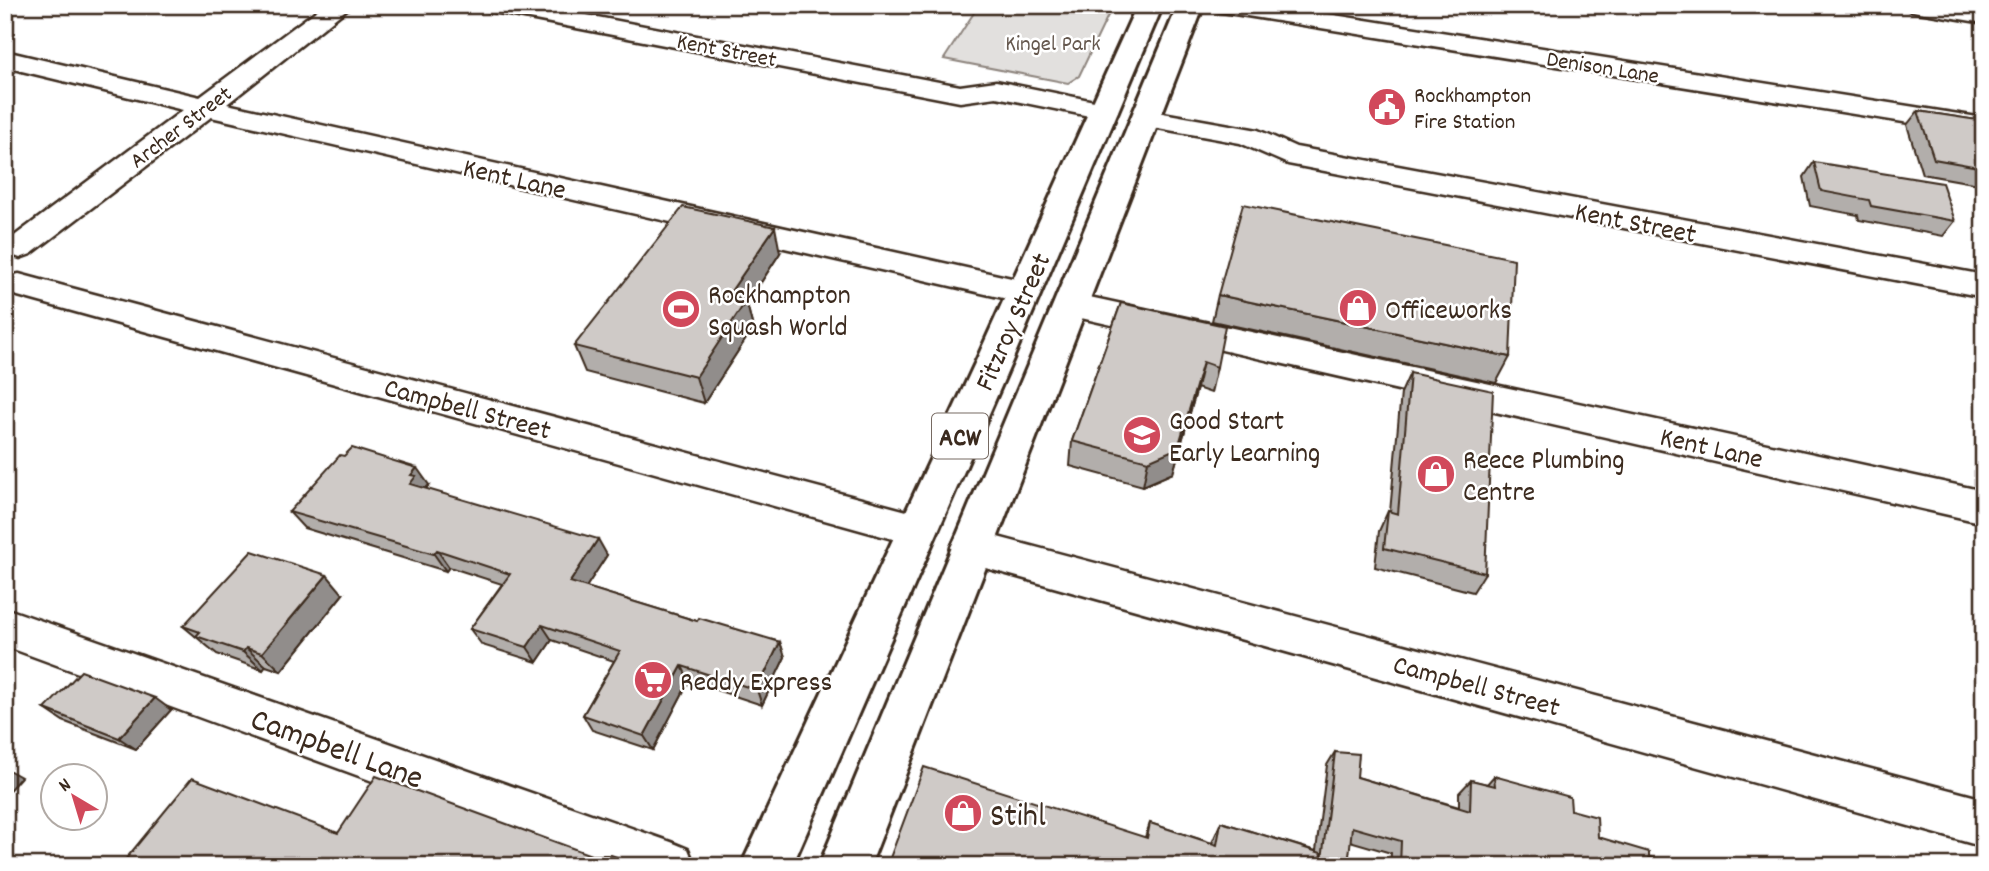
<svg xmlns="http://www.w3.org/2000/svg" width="1989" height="871" font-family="Dekko,sans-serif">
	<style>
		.green { fill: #e2e0de; stroke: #8e857e; stroke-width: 2 }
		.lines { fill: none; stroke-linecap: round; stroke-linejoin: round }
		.minor-casing { stroke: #3b2a1e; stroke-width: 5 }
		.major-casing { stroke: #3b2a1e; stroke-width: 6 }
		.minor { fill: #fff; fill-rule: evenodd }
		.major { fill: #fff; fill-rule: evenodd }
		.rail-casing { stroke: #3b2a1e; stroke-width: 6 }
		.rail { stroke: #fff; stroke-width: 4.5; stroke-dasharray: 12; stroke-linecap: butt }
		.wall { fill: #b2aeab; stroke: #3b2a1e; stroke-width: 2 }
		.shaded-wall { fill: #918d8b; stroke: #3b2a1e; stroke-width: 2 }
		.building { fill: #cfcac7; stroke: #3b2a1e; stroke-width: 2 }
		.labels { text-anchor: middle; stroke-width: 5; stroke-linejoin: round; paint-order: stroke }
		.far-park-label { font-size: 23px; fill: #65584e; stroke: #fff }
		.far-street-label { font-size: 23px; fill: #3b2a1e; stroke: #fff }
		.far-poi-label { font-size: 23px; fill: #3b2a1e; stroke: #fff; text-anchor: start }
		.shield { fill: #fff; stroke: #766a62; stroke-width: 2 }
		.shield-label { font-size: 26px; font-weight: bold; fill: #3b2a1e }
		.street-label { font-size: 28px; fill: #3b2a1e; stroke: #fff }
		.poi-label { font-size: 28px; fill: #3b2a1e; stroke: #fff; text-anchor: start }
		.near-street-label { font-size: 33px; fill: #3b2a1e; stroke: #fff }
		.near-poi-label { font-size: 33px; fill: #3b2a1e; stroke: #fff; text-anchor: start }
	</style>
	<rect width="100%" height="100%" fill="#fff"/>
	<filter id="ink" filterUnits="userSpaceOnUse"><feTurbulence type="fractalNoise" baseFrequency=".0143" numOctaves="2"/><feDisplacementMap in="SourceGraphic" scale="14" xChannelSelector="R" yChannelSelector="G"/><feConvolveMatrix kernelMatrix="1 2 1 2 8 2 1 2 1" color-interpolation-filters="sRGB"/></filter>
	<g filter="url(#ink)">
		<path class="green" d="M 979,5 L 1113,5 L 1079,76 L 1068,83 L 944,59 Z"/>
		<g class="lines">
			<g class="minor-casing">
				<path id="minor" d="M 324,5 L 352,5 L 227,104 L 1025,281 L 1037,284 L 1041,292 L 1037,300 L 1025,303 L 211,117 L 31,254 L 20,258 L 9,254 L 5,249 L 9,240 L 183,110 L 5,67 L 5,51 L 200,97 Z
					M 481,5 L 534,5 L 960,86 L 996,81 L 1104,103 L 1114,105 L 1118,111 L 1114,117 L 1104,119 L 996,97 L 960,102 L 493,12 L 484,10 Z
					M 1210,5 L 1271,5 L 1984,118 L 1984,135 L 1222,12 L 1213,10 Z
					M 1906,5 L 1984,7 L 1984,23 L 1918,12 L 1909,10 Z
					M 1146,110 L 1258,130 L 1296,147 L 1984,275 L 1984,297 L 1288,164 L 1240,143 L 1136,124 L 1132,118 L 1136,112 Z
					M 19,274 L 918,514 L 932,518 L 938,530 L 932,542 L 918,546 L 7,293 L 5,281 L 7,277 Z
					M 1071,293 L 1984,491 L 1984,523 L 1059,313 L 1054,305 L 1059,297 Z
					M 971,530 L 1984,799 L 1984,847 L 971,564 L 957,559 L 951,547 L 957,535 Z
					M 5,608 L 671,842 L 688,849 L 695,866 L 604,866 L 5,646 Z"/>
			</g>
			<g class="major-casing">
				<path id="major" d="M 1137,5 L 1163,5 L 1012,361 L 792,866 L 741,866 L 976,361 Z
					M 1178,5 L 1204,5 L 870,866 L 819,866 Z"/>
			</g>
			<use href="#minor" class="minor"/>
			<use href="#major" class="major"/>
			<g class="rail-casing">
				<path id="rail" d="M 1971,5 L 1984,7"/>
			</g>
			<use href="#rail" class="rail"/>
		</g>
		<path class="wall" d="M 1918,111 L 1984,121 L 1984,185 L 1922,174 L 1907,125 Z
			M 1814,162 L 1955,221 L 1943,236 L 1859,220 L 1858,215 L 1810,206 L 1804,177 Z
			M 780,253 L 747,304 L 753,328 L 704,403 L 585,372 L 574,346 Z
			M 1218,295 L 1510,357 L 1496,383 L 1212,321 Z
			M 1121,303 L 1217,367 L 1211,393 L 1197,388 L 1173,473 L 1143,486 L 1070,466 L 1072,441 Z
			M 1410,373 L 1485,573 L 1473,592 L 1375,567 L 1379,531 L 1388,511 L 1390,512 L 1401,393 Z
			M 429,485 L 425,489 L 607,555 L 586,587 L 697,621 L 780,642 L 785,657 L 762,705 L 689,681 L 653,750 L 592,730 L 583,715 L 614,661 L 552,640 L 537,662 L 482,645 L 470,629 L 502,584 L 449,567 L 446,571 L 304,528 L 289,512 Z
			M 343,594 L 281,671 L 266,666 L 263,670 L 217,654 L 183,626 Z
			M 45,709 L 171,710 L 136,749 L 63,721 Z
			M 1335,752 L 1357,777 L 1459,807 L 1459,793 L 1471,780 L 1487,784 L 1494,776 L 1571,810 L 1598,837 L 1649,857 L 1679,866 L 1390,866 L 1391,853 L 1350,841 L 1348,866 L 887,866 L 1145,837 L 1150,823 L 1212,843 L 1221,822 L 1316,851 L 1327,765 Z"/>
		<path class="shaded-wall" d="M 775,227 L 780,253 L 747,304 L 753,328 L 704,403 L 696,377 L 727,297 Z
			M 1203,362 L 1197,388 L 1173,473 L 1143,486 L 1148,461 Z
			M 417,468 L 429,485 L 425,489 L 410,484 L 411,475 Z
			M 598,539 L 607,555 L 579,598 L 570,582 Z
			M 437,550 L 449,567 L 446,571 L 434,554 Z
			M 327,575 L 343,594 L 281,671 L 262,653 Z
			M 542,625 L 552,640 L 537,662 L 527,647 Z
			M 780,642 L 785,657 L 762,705 L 757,690 Z
			M 246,648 L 266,666 L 263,670 L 243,652 Z
			M 682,666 L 689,681 L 653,750 L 644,736 Z
			M 155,698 L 171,710 L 136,749 L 119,738 Z
			M 5,768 L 21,777 L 5,795 Z"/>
		<path class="building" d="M 1918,111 L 1984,121 L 1984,168 L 1934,159 Z
			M 1814,162 L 1942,183 L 1955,221 L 1871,206 L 1869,200 L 1821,191 Z
			M 1243,204 L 1514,259 L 1510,357 L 1218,295 Z
			M 683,207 L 775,227 L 727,297 L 746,301 L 696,377 L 574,346 Z
			M 1121,303 L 1225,326 L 1217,367 L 1203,362 L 1178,448 L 1148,461 L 1072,441 Z
			M 1410,373 L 1493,391 L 1485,573 L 1384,548 L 1388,511 L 1398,514 Z
			M 352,448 L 417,468 L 411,475 L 416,476 L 410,484 L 598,539 L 570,582 L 697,621 L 699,618 L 780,642 L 757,690 L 682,666 L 644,736 L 583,715 L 620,651 L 542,625 L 527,647 L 470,629 L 510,574 L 437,550 L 434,554 L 289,512 L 340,455 L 344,456 Z
			M 252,551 L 327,575 L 262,653 L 246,648 L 243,652 L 196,636 L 200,632 L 183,626 Z
			M 81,671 L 155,698 L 119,738 L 45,709 Z
			M 1335,752 L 1359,754 L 1357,777 L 1470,811 L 1471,780 L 1495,786 L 1494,776 L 1570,797 L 1571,810 L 1597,817 L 1598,837 L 1649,852 L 1649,857 L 1679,866 L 1400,866 L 1401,841 L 1352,827 L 1348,866 L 1340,866 L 1322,860 Z
			M 924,767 L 1147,838 L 1150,823 L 1217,845 L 1221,822 L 1321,853 L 1319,866 L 887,866 Z
			M 376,776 L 591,855 L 611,855 L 643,866 L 120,866 L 192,778 L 338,833 Z"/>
	</g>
	<defs>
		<g id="civic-disc" transform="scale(2.0125)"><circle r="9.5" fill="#d1495b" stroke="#fff"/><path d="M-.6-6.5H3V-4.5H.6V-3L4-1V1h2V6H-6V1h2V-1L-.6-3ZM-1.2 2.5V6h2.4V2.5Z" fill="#fff"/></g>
		<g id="shop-disc" transform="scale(2.0125)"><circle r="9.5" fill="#d1495b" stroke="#fff"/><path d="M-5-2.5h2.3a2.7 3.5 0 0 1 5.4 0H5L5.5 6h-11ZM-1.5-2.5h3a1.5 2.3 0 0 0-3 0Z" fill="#fff"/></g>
		<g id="stadium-disc" transform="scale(2.0125)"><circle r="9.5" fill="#d1495b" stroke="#fff"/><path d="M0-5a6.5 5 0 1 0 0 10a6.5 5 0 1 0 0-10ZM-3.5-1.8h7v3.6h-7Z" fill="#fff"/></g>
		<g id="school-disc" transform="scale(2.0125)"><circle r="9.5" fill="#d1495b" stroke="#fff"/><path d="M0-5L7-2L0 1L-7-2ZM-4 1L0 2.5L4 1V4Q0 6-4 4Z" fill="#fff"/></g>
		<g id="supermarket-disc" transform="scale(2.0125)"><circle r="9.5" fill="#d1495b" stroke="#fff"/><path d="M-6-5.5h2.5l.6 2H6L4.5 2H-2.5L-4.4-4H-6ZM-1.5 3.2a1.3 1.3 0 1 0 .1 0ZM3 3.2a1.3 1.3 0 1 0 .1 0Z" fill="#fff"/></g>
	</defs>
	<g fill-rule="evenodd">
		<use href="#civic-disc" x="1387" y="107"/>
		<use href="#shop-disc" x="1358" y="308"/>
		<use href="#stadium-disc" x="681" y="309"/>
		<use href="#school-disc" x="1142" y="435"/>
		<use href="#shop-disc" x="1436" y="474"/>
		<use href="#supermarket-disc" x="653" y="680"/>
		<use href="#shop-disc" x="963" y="813"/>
	</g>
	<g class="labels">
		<g class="far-park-label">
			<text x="1053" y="50">Kingel Park</text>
		</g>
		<g class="far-street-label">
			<text transform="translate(727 49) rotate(11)" y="8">Kent Street</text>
			<text transform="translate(1603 66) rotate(9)" y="8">Denison Lane</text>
			<text transform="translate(180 126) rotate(-37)" y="8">Archer Street</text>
		</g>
		<g class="far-poi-label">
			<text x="1414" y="102">Rockhampton<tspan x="1414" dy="26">Fire Station</tspan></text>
		</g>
		<rect class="shield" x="932" y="413.5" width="56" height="45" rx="5"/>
		<g class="shield-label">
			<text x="960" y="445">ACW</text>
		</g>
		<g class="street-label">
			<text transform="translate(515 177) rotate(13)" y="10">Kent Lane</text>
			<text transform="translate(1636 221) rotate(11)" y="10">Kent Street</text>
			<text transform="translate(1011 321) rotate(-66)" y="10">Fitzroy Street</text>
			<text transform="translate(468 407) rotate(15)" y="10">Campbell Street</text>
			<text transform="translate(1712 446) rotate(13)" y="10">Kent Lane</text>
			<text transform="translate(1477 684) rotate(15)" y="10">Campbell Street</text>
		</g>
		<g class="poi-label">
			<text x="708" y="303">Rockhampton<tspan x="708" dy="32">Squash World</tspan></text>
			<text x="1385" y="318">Officeworks</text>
			<text x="1169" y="429">Good Start<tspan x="1169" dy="32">Early Learning</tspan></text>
			<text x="1463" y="468">Reece Plumbing<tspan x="1463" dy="32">Centre</tspan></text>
			<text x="680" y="690">Reddy Express</text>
		</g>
		<g class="near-street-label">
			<text transform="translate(338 746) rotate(20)" y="12">Campbell Lane</text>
		</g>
		<g class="near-poi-label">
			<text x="990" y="825">Stihl</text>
		</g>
	</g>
	<rect width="1989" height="871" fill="none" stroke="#fff" stroke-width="28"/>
	<rect x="14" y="14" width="1961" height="843" fill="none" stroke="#3b2a1e" stroke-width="2.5" filter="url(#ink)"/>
	<g transform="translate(74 797) rotate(322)"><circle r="33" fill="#ffffff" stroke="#b1aaa5" stroke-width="2"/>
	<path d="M0-5L12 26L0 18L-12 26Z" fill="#d1495b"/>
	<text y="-10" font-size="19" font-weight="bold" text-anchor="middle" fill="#3b2a1e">N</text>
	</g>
</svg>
